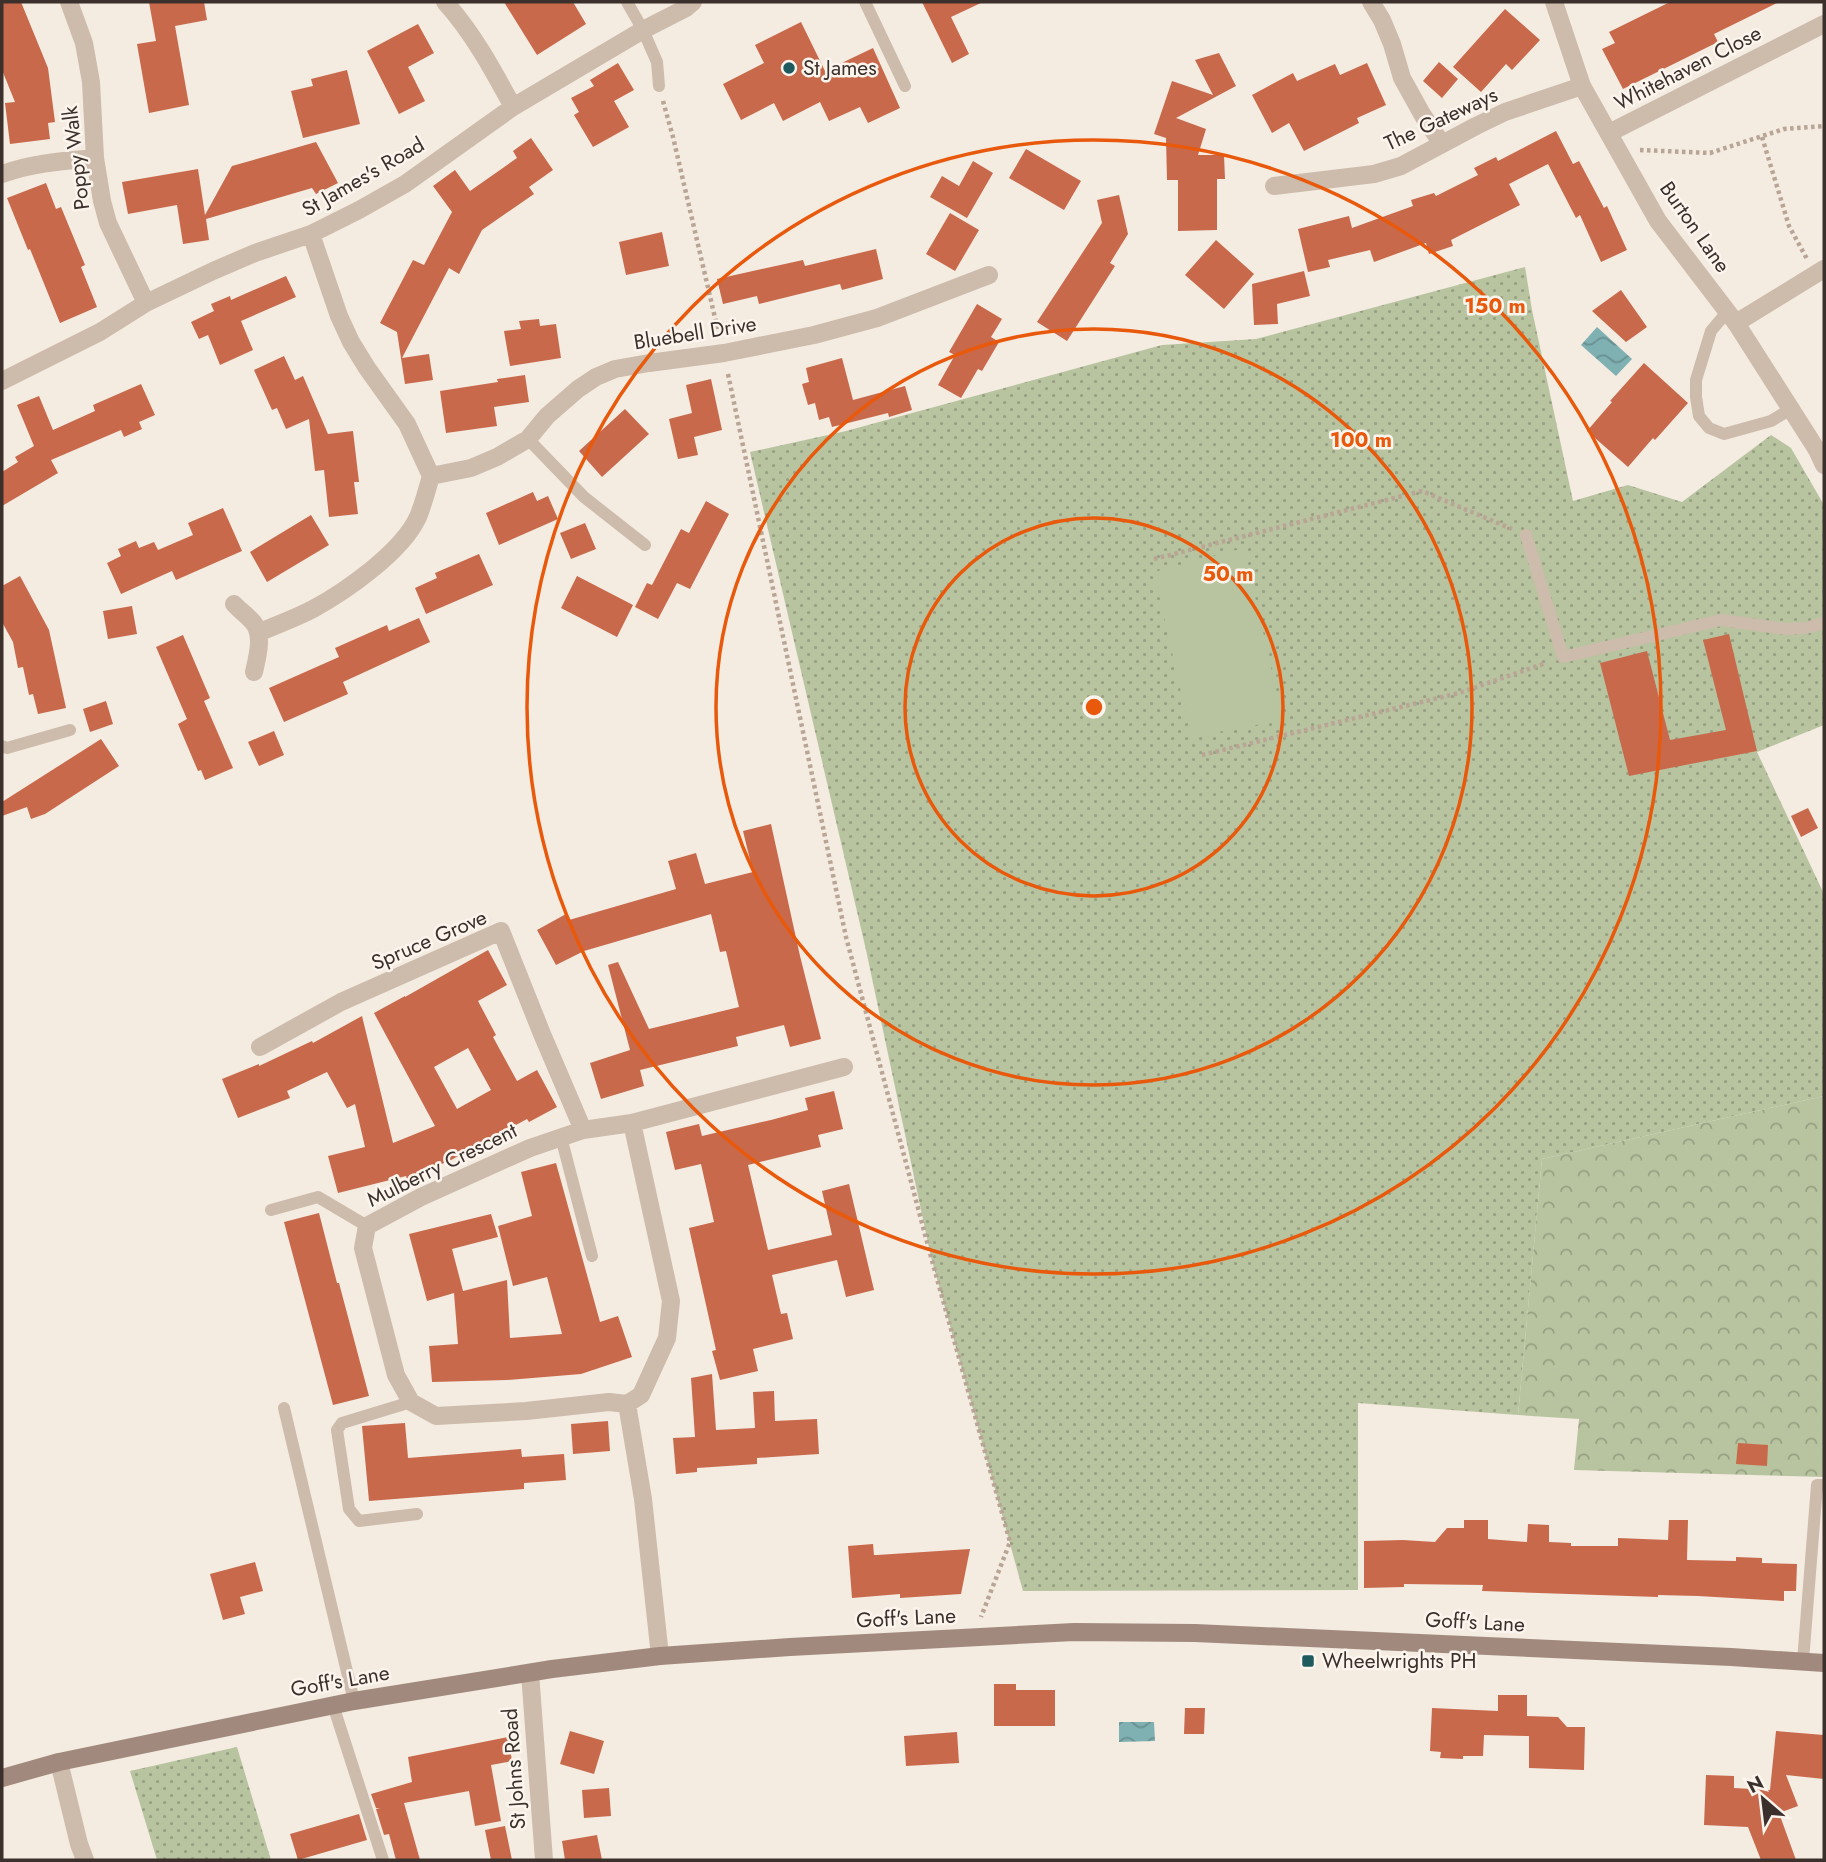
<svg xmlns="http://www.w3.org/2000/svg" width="1826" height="1862" font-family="Jost,sans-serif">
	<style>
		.grass { fill: url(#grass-dots) }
		.forest { fill: url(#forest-crowns) }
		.park { fill: #b8c4a0 }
		.water { fill: url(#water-waves) }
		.building { fill: #c8694b; fill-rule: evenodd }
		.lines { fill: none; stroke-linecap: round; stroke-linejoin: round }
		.path { stroke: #b9a596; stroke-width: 4.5; stroke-dasharray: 3.5 3.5; stroke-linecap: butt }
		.service { stroke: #cdbbac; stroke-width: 12 }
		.minor { stroke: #cdbbac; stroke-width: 18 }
		.tertiary { stroke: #cdbbac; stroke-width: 18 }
		.secondary { stroke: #a18a7d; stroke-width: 18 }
		.ring { fill: none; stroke: #e8590c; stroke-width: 3.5 }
		.poi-dot { fill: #1f5a5e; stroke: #fbf5ee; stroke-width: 2.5 }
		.labels { text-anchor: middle; stroke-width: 5; stroke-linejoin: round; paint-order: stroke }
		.poi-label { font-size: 21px; fill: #3b302b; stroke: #fbf5ee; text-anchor: start }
		.street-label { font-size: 21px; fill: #3b302b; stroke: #fbf5ee }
		.centre { fill: #e8590c; stroke: #fbf5ee; stroke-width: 3.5 }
		.ring-label { font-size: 21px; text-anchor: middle; font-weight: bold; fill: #e8590c; stroke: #fbf5ee; stroke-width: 5; stroke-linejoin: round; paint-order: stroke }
	</style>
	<defs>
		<pattern id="grass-dots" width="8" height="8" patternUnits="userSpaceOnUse" patternTransform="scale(1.75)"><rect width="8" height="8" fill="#b8c4a0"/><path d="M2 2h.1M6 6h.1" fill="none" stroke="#97a083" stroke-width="1.8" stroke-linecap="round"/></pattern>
		<pattern id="forest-crowns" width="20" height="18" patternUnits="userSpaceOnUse" patternTransform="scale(1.75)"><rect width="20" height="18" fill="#b8c4a0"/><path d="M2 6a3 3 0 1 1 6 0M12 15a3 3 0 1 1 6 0" fill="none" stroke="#97a083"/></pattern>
		<pattern id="water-waves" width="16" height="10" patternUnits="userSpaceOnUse" patternTransform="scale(1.75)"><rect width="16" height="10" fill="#7fb0b2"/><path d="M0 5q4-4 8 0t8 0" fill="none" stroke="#699091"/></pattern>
	</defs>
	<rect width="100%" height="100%" fill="#f4ebe1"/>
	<path class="grass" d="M 1525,267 L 1532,310 L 1573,501 L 1628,485 L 1682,502 L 1771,435 L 1791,448 L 1824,505 L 1824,725 L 1757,752 L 1824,894 L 1824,1096 L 1542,1159 L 1518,1415 L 1358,1403 L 1358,1590 L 1023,1591 L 931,1257 L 866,950 L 750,452 L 846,431 L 1162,345 L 1256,339 Z
		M 237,1747 L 271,1860 L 157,1860 L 130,1771 Z"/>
	<path class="forest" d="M 1824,1096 L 1824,1477 L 1574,1470 L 1579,1419 L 1518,1415 L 1542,1159 Z"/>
	<path class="park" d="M 1244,548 L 1283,720 L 1191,737 L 1154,572 Z"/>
	<path class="water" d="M 1597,327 L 1632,359 L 1616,376 L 1581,345 Z
		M 1119,1722 L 1154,1722 L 1155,1741 L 1119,1742 Z"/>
	<path class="building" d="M 2,2 L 21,2 L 48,68 L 55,122 L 48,123 L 50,139 L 10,144 L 5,103 L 15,102 L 2,70 Z
		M 149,2 L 204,2 L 207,20 L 175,26 L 189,105 L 149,113 L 137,44 L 156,41 Z
		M 504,2 L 573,2 L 586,24 L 537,55 Z
		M 922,2 L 983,2 L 951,17 L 969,54 L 952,63 Z
		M 1670,2 L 1779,2 L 1714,34 L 1718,42 L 1623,89 L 1602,49 L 1615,43 L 1609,32 Z
		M 1505,9 L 1540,40 L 1512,70 L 1506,64 L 1481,92 L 1453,67 Z
		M 801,22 L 825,71 L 873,48 L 900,108 L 868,123 L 860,107 L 829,121 L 820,102 L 783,121 L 774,103 L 741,120 L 723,84 L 764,63 L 755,45 Z
		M 418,24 L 434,53 L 408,67 L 425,101 L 399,114 L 367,51 Z
		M 1219,53 L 1236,86 L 1176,118 L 1206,129 L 1198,155 L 1224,155 L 1225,179 L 1217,179 L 1217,230 L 1178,231 L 1178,180 L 1167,180 L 1166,138 L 1154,134 L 1172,81 L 1213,95 L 1195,60 Z
		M 1439,62 L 1458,79 L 1442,98 L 1423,81 Z
		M 618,63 L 634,90 L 614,101 L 629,127 L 593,147 L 574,115 L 579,112 L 571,98 L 594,86 L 590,80 Z
		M 1367,63 L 1386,105 L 1357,118 L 1359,123 L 1304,151 L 1289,123 L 1272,133 L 1252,95 L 1293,73 L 1297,81 L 1335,64 L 1340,75 Z
		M 347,70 L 360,124 L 303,138 L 291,91 L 313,86 L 311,79 Z
		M 1556,131 L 1573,164 L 1579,161 L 1604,208 L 1607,206 L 1627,250 L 1601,262 L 1580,215 L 1576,218 L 1548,164 L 1509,184 L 1520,205 L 1451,240 L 1453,246 L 1429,254 L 1426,243 L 1374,262 L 1370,250 L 1328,260 L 1330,267 L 1308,272 L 1298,229 L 1349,216 L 1352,228 L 1413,206 L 1411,200 L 1434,193 L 1436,196 L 1478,175 L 1474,168 L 1496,157 L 1498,161 Z
		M 531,138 L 553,170 L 529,187 L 534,194 L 482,230 L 459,274 L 449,268 L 402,358 L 429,354 L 433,380 L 405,384 L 397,332 L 380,323 L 413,260 L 424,265 L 452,212 L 433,186 L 455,170 L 470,191 L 517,158 L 513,151 Z
		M 316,142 L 338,183 L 316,194 L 312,188 L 206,219 L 209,240 L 183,244 L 177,205 L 128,214 L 122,182 L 198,169 L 205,215 L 232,166 Z
		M 1026,149 L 1081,181 L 1064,210 L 1009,178 Z
		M 973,161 L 993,173 L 967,218 L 930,197 L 942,176 L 959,186 Z
		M 46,183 L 56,209 L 61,207 L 85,265 L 81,267 L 97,307 L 60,323 L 30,249 L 28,250 L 7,198 Z
		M 1119,195 L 1128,234 L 1110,263 L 1115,266 L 1067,341 L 1037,322 L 1102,223 L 1097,200 Z
		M 950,213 L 979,230 L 955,271 L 926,254 Z
		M 662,232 L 669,266 L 626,275 L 619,242 Z
		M 1216,240 L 1254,274 L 1224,309 L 1185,275 Z
		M 876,249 L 883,279 L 842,290 L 840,284 L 759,304 L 757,296 L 723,304 L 717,279 L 803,260 L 805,266 Z
		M 1304,271 L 1310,296 L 1277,304 L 1278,324 L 1254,325 L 1252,284 Z
		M 286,276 L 296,297 L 241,321 L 253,350 L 220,365 L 208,335 L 199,339 L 191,322 L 214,311 L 211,304 L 230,296 L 231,300 Z
		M 1621,290 L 1647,327 L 1626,342 L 1592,311 Z
		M 977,304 L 1002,319 L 991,337 L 999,342 L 982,371 L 978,369 L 961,398 L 938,385 L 955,355 L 949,352 Z
		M 539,319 L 540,326 L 556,324 L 561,358 L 510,366 L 504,331 L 521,329 L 519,321 Z
		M 284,356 L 295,380 L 303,376 L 328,434 L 353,431 L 359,482 L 354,482 L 358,514 L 329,517 L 324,470 L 315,471 L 309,419 L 286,429 L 277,408 L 272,410 L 254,370 Z
		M 842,358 L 853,400 L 905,386 L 912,410 L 889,417 L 888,413 L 832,427 L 829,417 L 819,420 L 815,403 L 808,405 L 802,384 L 809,382 L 806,368 Z
		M 1644,363 L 1688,403 L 1655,440 L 1653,438 L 1628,467 L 1587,431 L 1612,402 L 1610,401 Z
		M 525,375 L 529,402 L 494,407 L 497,426 L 446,433 L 440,391 L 498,382 L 497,379 Z
		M 711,379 L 722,430 L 694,437 L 698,455 L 678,459 L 669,419 L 692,413 L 686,385 Z
		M 141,384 L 155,415 L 139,422 L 142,429 L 124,437 L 121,430 L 51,460 L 58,473 L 2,506 L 2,472 L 18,462 L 15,457 L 34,446 L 17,405 L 39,396 L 53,430 L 95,411 L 93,405 Z
		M 625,409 L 649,434 L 602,477 L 579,451 Z
		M 533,492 L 537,501 L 548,496 L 558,519 L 499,545 L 486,513 Z
		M 706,501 L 729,514 L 690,589 L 677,583 L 658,619 L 635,607 L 647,583 L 652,585 L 681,529 L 689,533 Z
		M 223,508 L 242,551 L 176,580 L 172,571 L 121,594 L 107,563 L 121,556 L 118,549 L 136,541 L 139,548 L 154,542 L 158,550 L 193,535 L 188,523 Z
		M 311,515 L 329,545 L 267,582 L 250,552 Z
		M 585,523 L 596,549 L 571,559 L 560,533 Z
		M 479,554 L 493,585 L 426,614 L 415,588 L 437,578 L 435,573 Z
		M 20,576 L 49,630 L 66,708 L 38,714 L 33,694 L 29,695 L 23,667 L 18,668 L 13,642 L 2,622 L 2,586 Z
		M 577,576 L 633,605 L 617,637 L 561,608 Z
		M 132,606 L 137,634 L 108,639 L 103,611 Z
		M 419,618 L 430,642 L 343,682 L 348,694 L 284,722 L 269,688 L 339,657 L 335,648 L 387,625 L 389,631 Z
		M 1729,634 L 1757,751 L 1629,776 L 1600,663 L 1647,651 L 1670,740 L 1726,730 L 1703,640 Z
		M 183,635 L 210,698 L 204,701 L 233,768 L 205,780 L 201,770 L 198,771 L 178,724 L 187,719 L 156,647 Z
		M 106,701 L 113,724 L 90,732 L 83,709 Z
		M 274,731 L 284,755 L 259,766 L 248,742 Z
		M 101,739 L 119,766 L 45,814 L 31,819 L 27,807 L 2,816 L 2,802 Z
		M 1808,808 L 1818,828 L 1801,837 L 1791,816 Z
		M 771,824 L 800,956 L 821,1039 L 790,1047 L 784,1025 L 736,1037 L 738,1046 L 640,1070 L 644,1086 L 601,1099 L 590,1063 L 630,1050 L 608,965 L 618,962 L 649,1029 L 739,1007 L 726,951 L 720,952 L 711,914 L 584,951 L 556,965 L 537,930 L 566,914 L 569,920 L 676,889 L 668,861 L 696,853 L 705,884 L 753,872 L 743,831 Z
		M 488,950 L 507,985 L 478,1001 L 496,1035 L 493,1037 L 517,1081 L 537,1070 L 557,1107 L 529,1122 L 527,1119 L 451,1160 L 407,1179 L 406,1176 L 338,1193 L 328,1156 L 365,1147 L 355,1104 L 347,1108 L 327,1072 L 287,1091 L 290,1098 L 238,1118 L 222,1079 L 259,1064 L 259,1066 L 312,1041 L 313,1043 L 362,1016 L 393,1143 L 435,1126 L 374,1013 L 405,996 L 405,997 ZM 468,1048 L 491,1090 L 457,1109 L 434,1067 Z
		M 834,1091 L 843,1129 L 818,1135 L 821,1147 L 748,1165 L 768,1250 L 832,1235 L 822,1191 L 849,1184 L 874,1290 L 846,1297 L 837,1260 L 772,1275 L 781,1314 L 787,1313 L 793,1339 L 753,1349 L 758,1371 L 720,1380 L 712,1351 L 716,1350 L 689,1228 L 714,1222 L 701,1164 L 675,1170 L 666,1132 L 699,1124 L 702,1136 L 771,1120 L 808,1110 L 805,1098 Z
		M 556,1163 L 600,1322 L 618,1316 L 632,1357 L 581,1374 L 507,1380 L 432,1382 L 429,1346 L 458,1344 L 454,1293 L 427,1301 L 409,1234 L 491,1214 L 498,1237 L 452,1249 L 463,1291 L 459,1292 L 507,1280 L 510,1338 L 562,1334 L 547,1277 L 513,1286 L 498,1226 L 532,1216 L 521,1172 Z
		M 319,1213 L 337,1283 L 339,1283 L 369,1396 L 333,1405 L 284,1222 Z
		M 712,1374 L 716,1430 L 755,1428 L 753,1392 L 774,1391 L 775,1421 L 817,1419 L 819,1454 L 757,1458 L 757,1464 L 697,1468 L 697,1472 L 676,1474 L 673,1438 L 695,1437 L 691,1378 Z
		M 608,1421 L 610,1451 L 573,1454 L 571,1424 Z
		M 405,1423 L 408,1458 L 521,1449 L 522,1457 L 564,1454 L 566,1480 L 524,1483 L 524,1489 L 369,1501 L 362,1426 Z
		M 1738,1443 L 1768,1445 L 1767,1466 L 1736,1464 Z
		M 1464,1520 L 1488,1520 L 1488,1539 L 1527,1542 L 1528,1524 L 1549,1525 L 1549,1542 L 1571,1543 L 1571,1546 L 1618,1546 L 1618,1538 L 1668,1540 L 1669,1520 L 1688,1520 L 1687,1560 L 1736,1561 L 1736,1557 L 1762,1558 L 1762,1563 L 1797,1564 L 1796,1591 L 1784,1591 L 1784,1601 L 1698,1596 L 1658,1595 L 1658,1597 L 1482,1591 L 1483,1585 L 1404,1584 L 1404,1587 L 1364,1588 L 1364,1541 L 1403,1540 L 1435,1542 L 1447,1528 L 1464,1528 Z
		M 873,1544 L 874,1555 L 877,1555 L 970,1549 L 961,1594 L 900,1598 L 900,1594 L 852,1598 L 848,1546 Z
		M 255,1562 L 263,1591 L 240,1597 L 245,1614 L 223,1620 L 210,1574 Z
		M 994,1684 L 1016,1684 L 1016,1690 L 1055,1690 L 1055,1726 L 994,1726 Z
		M 1498,1695 L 1527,1695 L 1527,1716 L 1558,1717 L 1567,1727 L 1585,1727 L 1584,1770 L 1529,1768 L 1529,1736 L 1484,1735 L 1483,1756 L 1463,1756 L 1463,1759 L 1440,1758 L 1441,1752 L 1430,1751 L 1432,1708 L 1498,1711 Z
		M 1185,1708 L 1205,1708 L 1204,1734 L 1184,1734 Z
		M 570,1731 L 604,1741 L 594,1774 L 560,1764 Z
		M 1776,1731 L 1824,1735 L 1824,1779 L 1786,1775 L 1798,1806 L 1779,1813 L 1796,1860 L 1761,1860 L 1748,1827 L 1704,1825 L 1706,1775 L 1734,1776 L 1734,1788 L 1770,1790 Z
		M 957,1732 L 959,1763 L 906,1766 L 904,1736 Z
		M 508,1737 L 512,1761 L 491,1765 L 501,1821 L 475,1826 L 469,1791 L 404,1803 L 420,1860 L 396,1860 L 389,1834 L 384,1835 L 376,1809 L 380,1808 L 376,1808 L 371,1794 L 412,1782 L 408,1757 Z
		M 609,1788 L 611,1816 L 584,1818 L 582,1790 Z
		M 359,1814 L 367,1840 L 298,1860 L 290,1834 Z
		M 505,1826 L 512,1860 L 491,1860 L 485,1830 Z
		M 597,1835 L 602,1860 L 565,1860 L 562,1841 Z"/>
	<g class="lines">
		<path class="path" d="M 663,101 L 673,137 L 719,335
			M 1762,137 L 1789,226 L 1807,259
			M 1640,150 L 1710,153 L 1784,129 L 1824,126
			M 728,374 L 846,937 L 931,1257 L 1010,1542 L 981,1617
			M 1154,559 L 1422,491 L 1512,529
			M 1202,755 L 1459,693 L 1546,663"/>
		<path class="service" d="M 627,2 L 643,30 L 657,62 L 659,86
			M 865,2 L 905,86
			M 1727,312 L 1711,331 L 1696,380 L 1696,397 L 1699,416 L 1709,428 L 1724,434 L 1771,421 L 1791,409
			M 528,439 L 584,497 L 645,545
			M 1526,535 L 1563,657 L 1721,620 L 1786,629 L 1806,628 L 1824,623
			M 2,746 L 7,748 L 70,730
			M 561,1137 L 592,1256
			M 271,1210 L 318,1197 L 367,1226
			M 411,1402 L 342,1423 L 337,1430 L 349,1509 L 359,1521 L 417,1514
			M 284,1408 L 354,1701
			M 1803,1661 L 1817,1485 L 1824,1485
			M 333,1705 L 383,1860"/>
		<path class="minor" d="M 69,2 L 84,43 L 91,82 L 95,158 L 102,201 L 108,223 L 146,303
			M 445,2 C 473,33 493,70 513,107
			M 1371,2 L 1382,20 L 1392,44 L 1402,78 L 1422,114 L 1442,144
			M 1609,133 L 1824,24
			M 2,174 C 32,163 62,161 95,158
			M 1274,186 L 1374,174 L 1401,166 L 1476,126 L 1505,112 L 1582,86
			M 311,234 L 339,316 L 351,342 L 367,368 L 407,424 L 431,476
			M 1736,323 L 1824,269
			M 2,381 L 100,332 L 146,303 L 213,271 L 255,253 L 311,234 L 359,210 L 405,184 L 513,107 L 643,30 L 686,8 L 693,2
			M 234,604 C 240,611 250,617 255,625 C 263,638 257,658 254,672
			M 258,633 C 276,625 296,618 313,609 C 346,591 402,552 418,517 C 423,505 427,490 431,476 L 471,468 L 497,457 L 528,439 L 547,416 L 578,389 L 596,377 L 615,369 L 649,363 L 724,353 L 814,335 L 877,318 L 989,275
			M 260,1047 L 341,1002 L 501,931 L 542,1034 L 583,1130
			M 627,1404 L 609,1402 L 526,1411 L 436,1416 L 411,1402 L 396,1375 L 363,1248 L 367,1226 L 421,1197 L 530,1148 L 583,1130 L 632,1123
			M 660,1656 L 643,1499 L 627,1404 L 641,1395 L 667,1338 L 671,1301 L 632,1123 L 844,1067
			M 530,1673 L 544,1860
			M 59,1762 L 79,1844 L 85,1860"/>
		<path class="tertiary" d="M 1554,2 L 1582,86 L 1658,221 L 1736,323 L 1817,450 L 1824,465"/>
		<path class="secondary" d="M 2,1778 L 59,1762 L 354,1701 L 552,1669 L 660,1656 L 790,1647 L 1074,1632 L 1195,1633 L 1731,1657 L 1824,1663"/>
	</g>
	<g class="ring">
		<circle cx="1094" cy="707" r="189"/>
		<circle cx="1094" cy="707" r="378"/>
		<circle cx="1094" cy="707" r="567"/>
	</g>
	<g class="poi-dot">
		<circle cx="789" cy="68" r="7"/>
		<rect x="1301" y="1654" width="14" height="14" rx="3.5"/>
	</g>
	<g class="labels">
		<g class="poi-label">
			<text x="803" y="75">St James</text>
			<text x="1322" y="1668">Wheelwrights PH</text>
		</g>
		<g class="street-label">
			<text transform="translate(1688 68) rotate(-27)" y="7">Whitehaven Close</text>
			<text transform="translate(1441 119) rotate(-25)" y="7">The Gateways</text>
			<text transform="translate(76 158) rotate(-97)" y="7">Poppy Walk</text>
			<text transform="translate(363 177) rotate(-30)" y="7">St James's Road</text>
			<text transform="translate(1695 227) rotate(55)" y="7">Burton Lane</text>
			<text transform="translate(695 333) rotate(-9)" y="7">Bluebell Drive</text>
			<text transform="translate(429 940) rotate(-23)" y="7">Spruce Grove</text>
			<text transform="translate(442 1165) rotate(-26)" y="7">Mulberry Crescent</text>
			<text transform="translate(906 1618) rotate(-3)" y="7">Goff's Lane</text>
			<text transform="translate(1475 1622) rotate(3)" y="7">Goff's Lane</text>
			<text transform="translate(340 1681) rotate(-10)" y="7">Goff's Lane</text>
			<text transform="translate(514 1769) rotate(-94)" y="7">St Johns Road</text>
		</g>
	</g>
	<circle cx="1094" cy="707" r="10" class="centre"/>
	<g class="ring-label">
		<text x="1495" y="313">150 m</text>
		<text x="1361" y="447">100 m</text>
		<text x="1228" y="581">50 m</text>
	</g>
	<rect width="1826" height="1862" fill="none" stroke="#3b302b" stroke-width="7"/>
	<g transform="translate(1763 1799) rotate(332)" stroke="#fbf5ee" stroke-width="5" paint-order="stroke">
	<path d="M0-5L12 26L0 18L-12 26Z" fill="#3b302b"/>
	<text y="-10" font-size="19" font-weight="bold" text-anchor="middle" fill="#3b302b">N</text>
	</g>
</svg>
